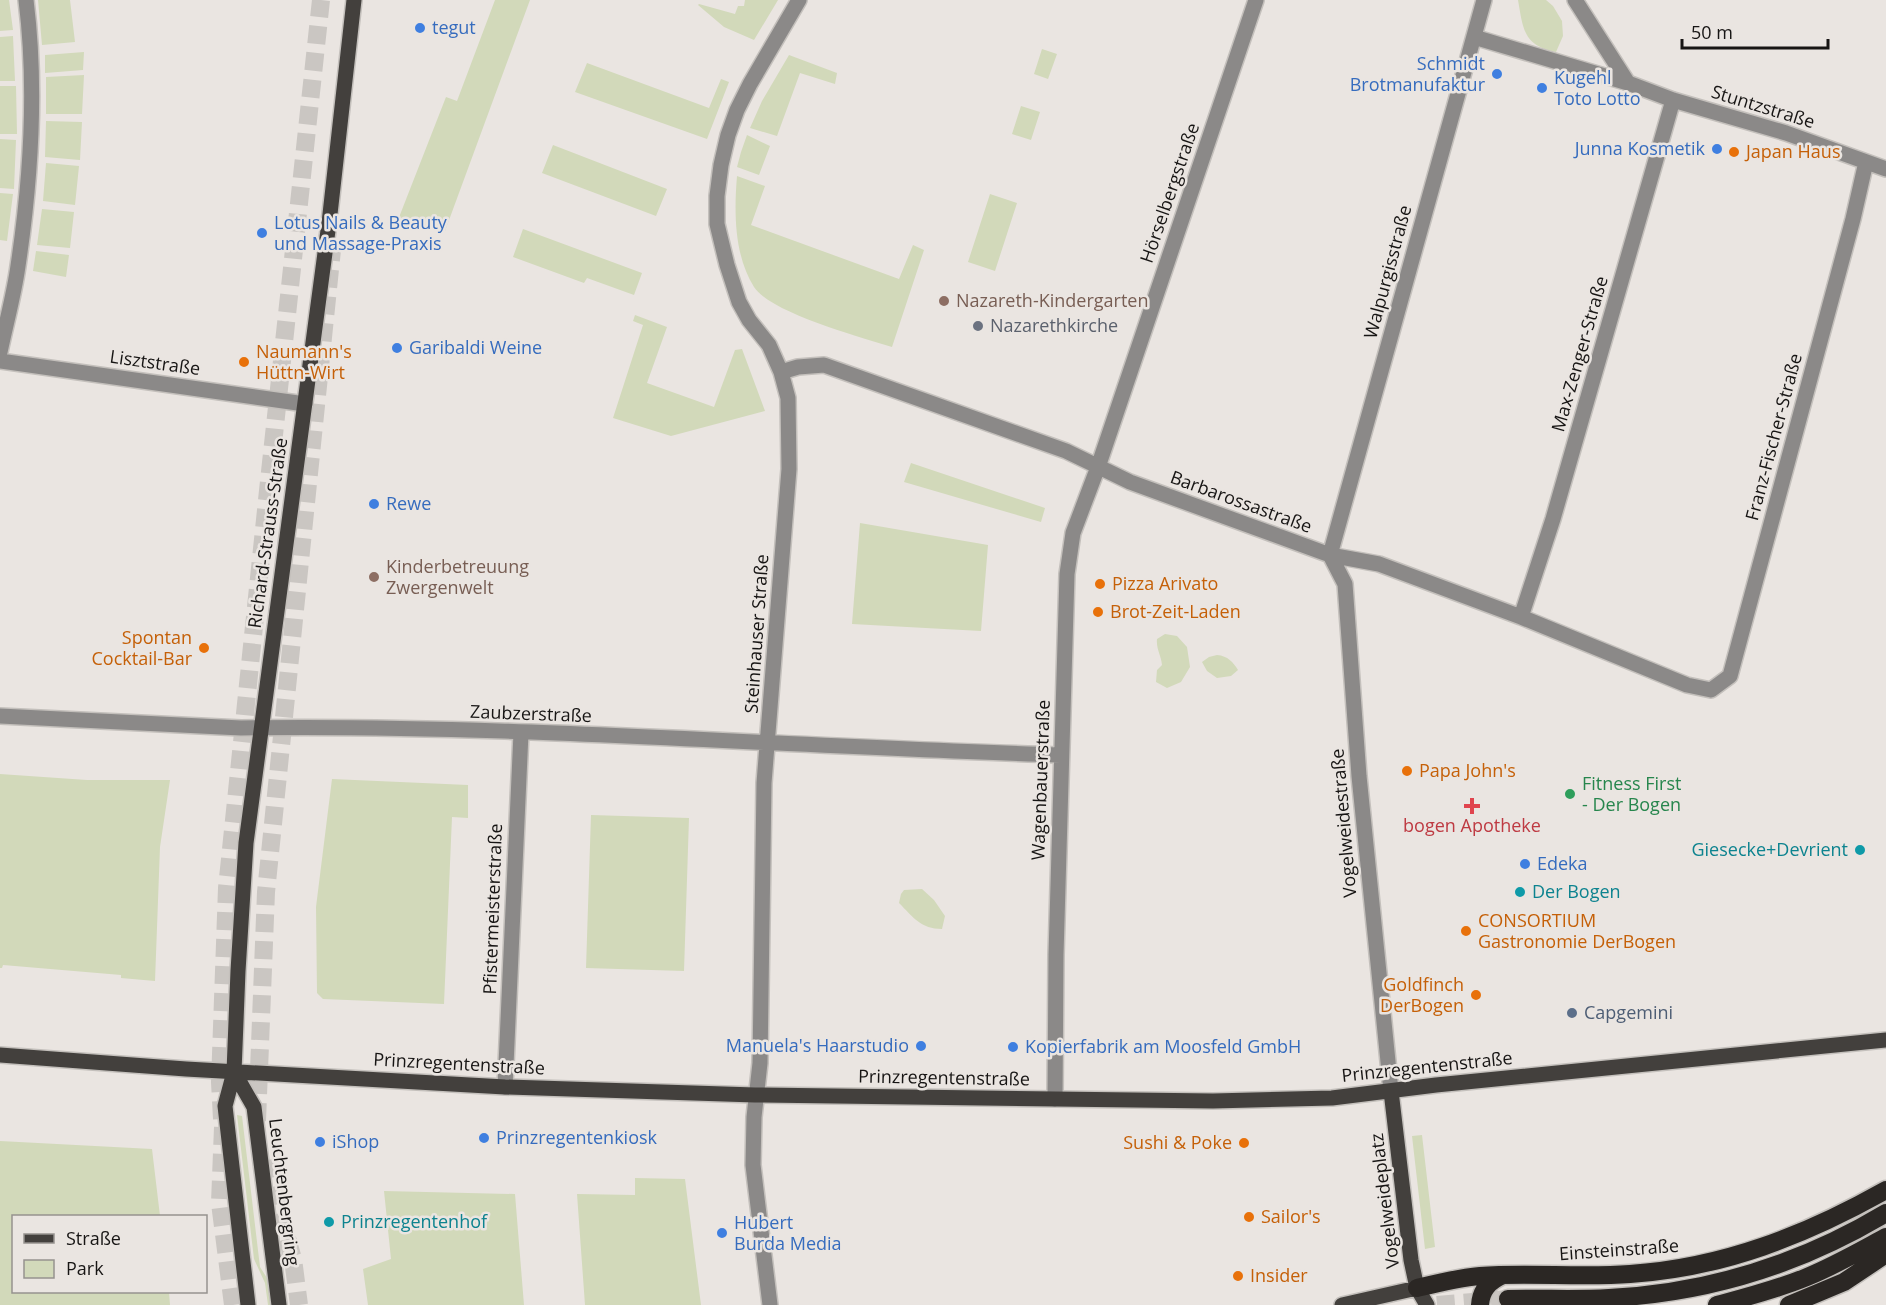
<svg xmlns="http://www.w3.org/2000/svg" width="1886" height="1305" font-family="'Open Sans',sans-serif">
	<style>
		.green { fill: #d2d9ba }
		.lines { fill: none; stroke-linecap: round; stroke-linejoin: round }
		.highway-tunnel { stroke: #cac6c2; stroke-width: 18; stroke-dasharray: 18 9; stroke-linecap: butt }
		.minor-casing { stroke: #c4c0bc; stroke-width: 18 }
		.major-casing { stroke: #c4c0bc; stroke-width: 18 }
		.highway-casing { stroke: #c4c0bc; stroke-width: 21 }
		.minor { stroke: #8b8988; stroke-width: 15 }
		.major { stroke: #43403d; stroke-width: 15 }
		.highway { stroke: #2b2724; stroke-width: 18 }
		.shop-dot { fill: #3f7fe0; stroke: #eae5e1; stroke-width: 2 }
		.food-dot { fill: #e8710a; stroke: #eae5e1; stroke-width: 2 }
		.education-dot { fill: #8d6e63; stroke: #eae5e1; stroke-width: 2 }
		.worship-dot { fill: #6b7280; stroke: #eae5e1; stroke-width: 2 }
		.leisure-dot { fill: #2e9e5b; stroke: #eae5e1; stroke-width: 2 }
		.health-dot { fill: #e0444e; stroke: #eae5e1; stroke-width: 2 }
		.culture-dot { fill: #0f9aa8; stroke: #eae5e1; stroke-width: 2 }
		.service-dot { fill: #5c6f8a; stroke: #eae5e1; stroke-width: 2 }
		.labels { text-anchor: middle; stroke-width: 5; stroke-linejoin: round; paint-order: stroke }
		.shop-label { font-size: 18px; fill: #366cbe; stroke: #eae5e1; text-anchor: start }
		.street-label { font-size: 18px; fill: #171514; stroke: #eae5e1 }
		.food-label { font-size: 18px; fill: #c56008; stroke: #eae5e1; text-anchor: start }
		.education-label { font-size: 18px; fill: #785e54; stroke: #eae5e1; text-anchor: start }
		.worship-label { font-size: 18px; fill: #5b616d; stroke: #eae5e1; text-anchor: start }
		.leisure-label { font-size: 18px; fill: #27864d; stroke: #eae5e1; text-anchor: start }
		.health-label { font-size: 18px; fill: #be3a42; stroke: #eae5e1 }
		.culture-label { font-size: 18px; fill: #0d838f; stroke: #eae5e1; text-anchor: start }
		.service-label { font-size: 18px; fill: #4e5e75; stroke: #eae5e1; text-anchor: start }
	</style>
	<rect width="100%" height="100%" fill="#eae5e1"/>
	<path class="green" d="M 0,0 L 9,0 L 13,30 L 0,31 Z
		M 38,0 L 70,0 L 75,42 L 42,45 Z
		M 495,0 L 530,0 L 445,231 L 396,225 L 446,97 L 457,101 Z
		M 745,0 L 778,0 L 754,40 L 724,27 L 698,5 L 699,4 L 735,14 L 738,6 L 744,6 Z
		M 1518,0 L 1546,0 L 1553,6 L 1562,21 L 1563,36 L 1556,52 C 1523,46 1523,28 1518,0 Z
		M 13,36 L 15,81 L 0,81 L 0,37 Z
		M 1042,49 L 1057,54 L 1048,79 L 1034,74 Z
		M 84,52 L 83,70 L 45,73 L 45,55 Z
		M 789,55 L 837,73 L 835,84 L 800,73 L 777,136 L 750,128 L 762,101 Z
		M 587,63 L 709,108 L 721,79 L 729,82 L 707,139 L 575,92 Z
		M 84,75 L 82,114 L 46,114 L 46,77 Z
		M 0,86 L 16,86 L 17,134 L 0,134 Z
		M 1021,106 L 1040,112 L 1031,140 L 1012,134 Z
		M 46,121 L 82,122 L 80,160 L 45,157 Z
		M 747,135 L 770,146 L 759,175 L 737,167 L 741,152 Z
		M 0,139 L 16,140 L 14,189 L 0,188 Z
		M 553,145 L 667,189 L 656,216 L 542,173 Z
		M 46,163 L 79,166 L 75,205 L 43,201 Z
		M 737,176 L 765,186 L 751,225 L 899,279 L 913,245 L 924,250 L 892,347 C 861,337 771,313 754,287 C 734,255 734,212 737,176 Z
		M 0,193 L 13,194 L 7,241 L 0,240 Z
		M 990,194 L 1017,203 L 995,271 L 968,262 Z
		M 42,209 L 74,212 L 70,248 L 37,245 Z
		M 523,229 L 642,273 L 634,295 L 587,278 L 584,283 L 513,257 Z
		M 36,251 L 69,255 L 66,277 L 33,271 Z
		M 635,315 L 667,327 L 647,383 L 714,407 L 735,350 L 742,349 L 765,411 L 671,436 L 613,418 L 643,325 L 633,321 Z
		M 911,463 L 1045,508 L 1041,522 L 904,482 Z
		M 860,523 L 988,545 L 981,631 L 852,624 Z
		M 1165,634 L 1177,636 L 1187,647 L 1190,667 L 1181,682 L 1167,688 L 1156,682 L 1157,670 L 1162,665 C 1161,655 1156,649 1157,639 Z
		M 1217,655 C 1228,656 1233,662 1238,670 L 1231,676 L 1217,678 L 1207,671 L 1202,662 L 1209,657 Z
		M 0,774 L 87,780 L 170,780 L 160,847 L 155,981 L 121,978 L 121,975 L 3,965 L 2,968 L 0,968 Z
		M 332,779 L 468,785 L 468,818 L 452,817 L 444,1004 L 323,999 L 317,993 L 316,907 Z
		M 591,815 L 689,818 L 684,971 L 586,968 Z
		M 922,889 L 934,900 L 945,916 L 942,929 C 921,929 913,917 899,903 L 901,894 L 904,890 Z
		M 237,1115 L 242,1116 L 260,1267 L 267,1278 L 271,1305 L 268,1305 L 265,1283 L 254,1259 Z
		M 1422,1135 L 1435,1247 L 1425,1249 L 1412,1136 Z
		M 1374,1139 L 1381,1139 L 1395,1254 L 1388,1255 Z
		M 0,1141 L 152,1149 L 160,1216 L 14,1216 L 14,1292 L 169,1292 L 170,1305 L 0,1305 Z
		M 635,1178 L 685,1179 L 701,1305 L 585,1305 L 577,1194 L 635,1195 Z
		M 384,1191 L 515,1194 L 524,1305 L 368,1305 L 363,1269 L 391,1259 Z"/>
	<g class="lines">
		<path class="highway-tunnel" d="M 222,1119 L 220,1082 L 227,888 L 269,481 L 321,0
			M 257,1121 L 266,892 L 333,240
			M 223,1127 L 220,1203 L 233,1305
			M 265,1161 L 293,1259 L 299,1305
			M 1437,1305 L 1508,1299"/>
		<g class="minor-casing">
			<path id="minor" d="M 1575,0 L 1628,83 L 1673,100 L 1786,133 L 1886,169
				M 1474,37 L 1628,83
				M 0,352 C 6,323 14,295 18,266 C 31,179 37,88 26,0
				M 0,361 L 305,404
				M 781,372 L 798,367 L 824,365 L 1066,451 L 1130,482 L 1330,555 L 1379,564 L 1521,617 L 1687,685 L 1711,690 L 1730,676 L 1853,219 L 1866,162
				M 1521,617 L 1553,519 L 1673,100
				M 0,716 L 241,728 C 514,724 788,747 1061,755
				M 505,1087 L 521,733
				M 1391,1091 L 1359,776 L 1345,584 L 1330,555 L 1484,0
				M 1055,1099 L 1056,955 L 1067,574 L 1073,533 L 1098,467 L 1256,0
				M 770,1305 L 753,1165 L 754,1117 L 760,1063 L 764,783 L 789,469 L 788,398 L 781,372 L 769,345 L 749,320 L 739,302 L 727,265 L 717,224 L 717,196 L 721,165 L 728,135 L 737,110 L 750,84 L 799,0"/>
		</g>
		<g class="major-casing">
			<path id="major" d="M 0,1055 L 186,1069 L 505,1087 L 755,1095 L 1213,1101 L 1332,1098 L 1436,1085 L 1886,1040
				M 234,1072 L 254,1107 L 279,1305
				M 1391,1091 L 1411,1260 L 1417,1288 L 1427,1305
				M 248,1305 L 225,1106 L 234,1072 L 238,971 L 246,843 L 329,223 L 354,0
				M 1342,1305 L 1417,1288"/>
		</g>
		<g class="highway-casing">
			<path id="highway" d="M 1417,1288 C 1438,1283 1458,1278 1480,1276 C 1529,1272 1580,1278 1630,1274 C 1723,1268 1806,1235 1886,1190
				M 1508,1299 C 1542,1298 1575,1300 1609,1298 C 1708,1293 1801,1264 1886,1213
				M 1480,1305 C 1481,1290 1489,1281 1503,1275
				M 1717,1305 C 1747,1297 1778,1289 1807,1277 C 1834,1266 1860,1251 1886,1237
				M 1789,1305 L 1844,1282 L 1886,1254"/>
		</g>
		<use href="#minor" class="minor"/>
		<use href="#major" class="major"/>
		<use href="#highway" class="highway"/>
	</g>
	<g class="shop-dot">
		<circle cx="420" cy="28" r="6"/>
		<circle cx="1497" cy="74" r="6"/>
		<circle cx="1542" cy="88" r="6"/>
		<circle cx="1717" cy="149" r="6"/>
		<circle cx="262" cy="233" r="6"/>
		<circle cx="397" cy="348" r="6"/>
		<circle cx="374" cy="504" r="6"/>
		<circle cx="1525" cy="864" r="6"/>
		<circle cx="921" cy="1046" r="6"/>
		<circle cx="1013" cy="1047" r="6"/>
		<circle cx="484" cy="1138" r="6"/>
		<circle cx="320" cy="1142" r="6"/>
		<circle cx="722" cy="1233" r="6"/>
	</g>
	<g class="food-dot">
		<circle cx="1734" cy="152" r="6"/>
		<circle cx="244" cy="362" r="6"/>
		<circle cx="1100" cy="584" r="6"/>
		<circle cx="1098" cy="612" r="6"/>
		<circle cx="204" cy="648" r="6"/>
		<circle cx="1407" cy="771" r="6"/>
		<circle cx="1466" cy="931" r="6"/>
		<circle cx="1476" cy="995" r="6"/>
		<circle cx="1244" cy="1143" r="6"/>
		<circle cx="1249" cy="1217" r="6"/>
		<circle cx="1238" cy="1276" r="6"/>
	</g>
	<g class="education-dot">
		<circle cx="944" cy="301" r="6"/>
		<circle cx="374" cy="577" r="6"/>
	</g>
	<circle class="worship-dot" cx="978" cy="326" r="6"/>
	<circle class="leisure-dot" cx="1570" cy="794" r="6"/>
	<path class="health-dot" d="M1469 797h6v6h6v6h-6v6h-6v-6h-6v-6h6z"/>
	<g class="culture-dot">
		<circle cx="1860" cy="850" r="6"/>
		<circle cx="1520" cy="892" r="6"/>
		<circle cx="329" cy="1222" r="6"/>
	</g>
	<circle class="service-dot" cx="1572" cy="1013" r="6"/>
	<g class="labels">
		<g class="shop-label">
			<text x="432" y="34">tegut</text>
			<text x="1485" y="70" text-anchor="end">Schmidt<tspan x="1485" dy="21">Brotmanufaktur</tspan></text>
			<text x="1554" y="84">Kugehl<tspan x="1554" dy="21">Toto Lotto</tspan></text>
			<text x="1705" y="155" text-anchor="end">Junna Kosmetik</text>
			<text x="274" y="229">Lotus Nails &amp; Beauty<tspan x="274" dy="21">und Massage-Praxis</tspan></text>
			<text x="409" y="354">Garibaldi Weine</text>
			<text x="386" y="510">Rewe</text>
			<text x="1537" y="870">Edeka</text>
			<text x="909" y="1052" text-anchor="end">Manuela's Haarstudio</text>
			<text x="1025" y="1053">Kopierfabrik am Moosfeld GmbH</text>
			<text x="496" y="1144">Prinzregentenkiosk</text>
			<text x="332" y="1148">iShop</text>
			<text x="734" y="1229">Hubert<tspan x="734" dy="21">Burda Media</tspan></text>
		</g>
		<g class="street-label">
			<text transform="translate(1763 107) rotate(17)" y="6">Stuntzstraße</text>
			<text transform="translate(1170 193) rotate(-71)" y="6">Hörselbergstraße</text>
			<text transform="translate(1388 272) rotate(-75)" y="6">Walpurgisstraße</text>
			<text transform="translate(1580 354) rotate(-74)" y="6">Max-Zenger-Straße</text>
			<text transform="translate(155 363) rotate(8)" y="6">Lisztstraße</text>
			<text transform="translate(1774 437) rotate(-75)" y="6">Franz-Fischer-Straße</text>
			<text transform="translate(1241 502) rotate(20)" y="6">Barbarossastraße</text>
			<text transform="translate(268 533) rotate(-82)" y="6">Richard-Strauss-Straße</text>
			<text transform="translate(757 634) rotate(-86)" y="6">Steinhauser Straße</text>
			<text transform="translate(531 714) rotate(2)" y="6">Zaubzerstraße</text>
			<text transform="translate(1041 780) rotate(-88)" y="6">Wagenbauerstraße</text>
			<text transform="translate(1344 823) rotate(-95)" y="6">Vogelweidestraße</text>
			<text transform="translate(493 909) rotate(-88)" y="6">Pfistermeisterstraße</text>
			<text transform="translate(459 1064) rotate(3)" y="6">Prinzregentenstraße</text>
			<text transform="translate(1427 1067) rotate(-6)" y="6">Prinzregentenstraße</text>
			<text transform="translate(944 1078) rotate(1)" y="6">Prinzregentenstraße</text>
			<text transform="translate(284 1192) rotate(83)" y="6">Leuchtenbergring</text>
			<text transform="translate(1385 1201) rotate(-97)" y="6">Vogelweideplatz</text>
			<text transform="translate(1619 1250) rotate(-4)" y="6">Einsteinstraße</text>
		</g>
		<g class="food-label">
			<text x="1746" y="158">Japan Haus</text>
			<text x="256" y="358">Naumann's<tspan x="256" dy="21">Hüttn-Wirt</tspan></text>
			<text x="1112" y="590">Pizza Arivato</text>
			<text x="1110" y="618">Brot-Zeit-Laden</text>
			<text x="192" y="644" text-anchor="end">Spontan<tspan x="192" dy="21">Cocktail-Bar</tspan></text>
			<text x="1419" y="777">Papa John's</text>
			<text x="1478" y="927">CONSORTIUM<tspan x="1478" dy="21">Gastronomie DerBogen</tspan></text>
			<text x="1464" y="991" text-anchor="end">Goldfinch<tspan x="1464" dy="21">DerBogen</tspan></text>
			<text x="1232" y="1149" text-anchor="end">Sushi &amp; Poke</text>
			<text x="1261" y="1223">Sailor's</text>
			<text x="1250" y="1282">Insider</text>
		</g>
		<g class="education-label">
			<text x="956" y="307">Nazareth-Kindergarten</text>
			<text x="386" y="573">Kinderbetreuung<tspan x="386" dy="21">Zwergenwelt</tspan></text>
		</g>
		<g class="worship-label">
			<text x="990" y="332">Nazarethkirche</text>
		</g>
		<g class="leisure-label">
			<text x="1582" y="790">Fitness First<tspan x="1582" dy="21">- Der Bogen</tspan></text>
		</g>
		<g class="health-label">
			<text x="1472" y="832">bogen Apotheke</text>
		</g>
		<g class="culture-label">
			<text x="1848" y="856" text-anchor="end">Giesecke+Devrient</text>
			<text x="1532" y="898">Der Bogen</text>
			<text x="341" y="1228">Prinzregentenhof</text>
		</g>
		<g class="service-label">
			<text x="1584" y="1019">Capgemini</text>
		</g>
	</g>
	<rect x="12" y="1215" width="195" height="78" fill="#eae5e1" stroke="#96928f" stroke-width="1.5"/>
	<rect x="24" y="1234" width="30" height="9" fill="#43403d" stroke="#96928f" stroke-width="1.5"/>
	<text x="66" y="1245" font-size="18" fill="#171514">Straße</text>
	<rect x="24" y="1260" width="30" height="18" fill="#d2d9ba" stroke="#96928f" stroke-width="1.5"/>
	<text x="66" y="1275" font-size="18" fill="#171514">Park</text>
	<path d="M1682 39v9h146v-9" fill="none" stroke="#171514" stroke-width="3"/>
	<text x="1691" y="39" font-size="18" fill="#171514" stroke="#eae5e1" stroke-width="4.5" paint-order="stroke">50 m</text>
</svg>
